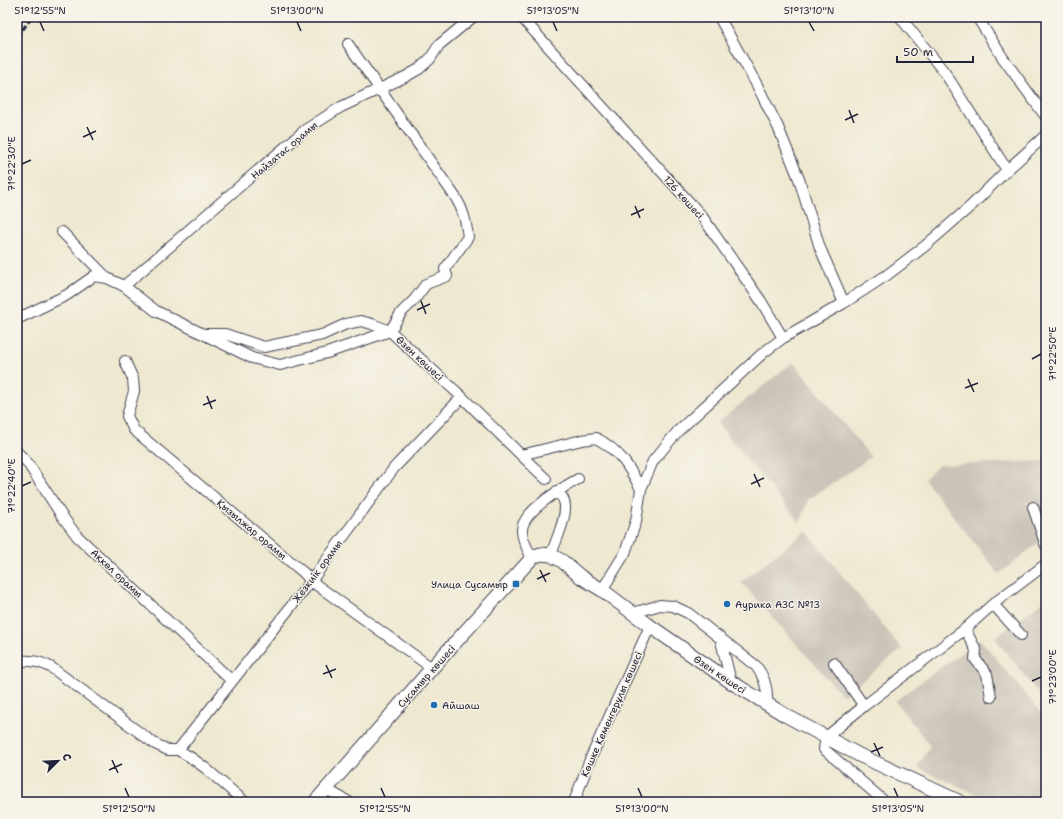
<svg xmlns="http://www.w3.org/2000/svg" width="1063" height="819" font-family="'Shantell Sans',sans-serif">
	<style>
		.industrial { fill: #cbc3b8 }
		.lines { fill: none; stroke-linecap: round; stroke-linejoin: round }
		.minor-casing { stroke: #414051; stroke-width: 12 }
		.major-casing { stroke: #414051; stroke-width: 15 }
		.minor { stroke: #fff; stroke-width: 10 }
		.major { stroke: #fff; stroke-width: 13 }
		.rail { stroke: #22223b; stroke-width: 3; stroke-dasharray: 6 3; stroke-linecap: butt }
		.ticks { fill: none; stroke: #22223b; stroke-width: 1.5 }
		.poi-dot { fill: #1f6fb2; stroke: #f7f3e8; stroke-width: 1.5 }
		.labels { text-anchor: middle; stroke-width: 3; stroke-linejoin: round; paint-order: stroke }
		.street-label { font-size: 10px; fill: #22223b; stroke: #f7f3e8 }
		.poi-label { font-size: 10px; fill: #22223b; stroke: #f7f3e8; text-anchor: start }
		.neatline { fill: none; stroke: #22223b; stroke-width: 1.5 }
		.ticks-label { font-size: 10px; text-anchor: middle; fill: #22223b }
	</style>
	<rect width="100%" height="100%" fill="#f7f3e8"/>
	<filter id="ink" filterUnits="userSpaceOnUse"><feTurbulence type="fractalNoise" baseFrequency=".025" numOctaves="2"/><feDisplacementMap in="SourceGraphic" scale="8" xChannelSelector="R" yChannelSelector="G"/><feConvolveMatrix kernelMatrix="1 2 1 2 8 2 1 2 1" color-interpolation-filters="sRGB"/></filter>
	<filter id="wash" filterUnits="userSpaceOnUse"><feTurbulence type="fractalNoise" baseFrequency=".012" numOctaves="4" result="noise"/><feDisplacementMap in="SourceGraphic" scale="16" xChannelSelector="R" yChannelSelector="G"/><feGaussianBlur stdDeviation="0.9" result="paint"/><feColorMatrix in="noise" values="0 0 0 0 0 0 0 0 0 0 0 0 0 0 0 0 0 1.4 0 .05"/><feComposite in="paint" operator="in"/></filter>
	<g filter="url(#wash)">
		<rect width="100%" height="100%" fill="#eee8d0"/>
		<path class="industrial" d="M 793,362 L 871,457 L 808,500 L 800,523 L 717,423 Z
			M 1046,461 L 1046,537 L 999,574 L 924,479 L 939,465 Z
			M 806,531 L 902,649 L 843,696 L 741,582 Z
			M 1046,599 L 1046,703 L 995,638 Z
			M 980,639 L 1046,719 L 1046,802 L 995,802 L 917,768 L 930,746 L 895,701 Z"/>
	</g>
	<g filter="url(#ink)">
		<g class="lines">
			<g class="minor-casing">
				<path id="minor" d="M 521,17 L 701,215 L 761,301 L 783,338 L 844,303 L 820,248 L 799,179 L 778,127 L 757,85 L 719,17
					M 900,17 L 945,73 L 1007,170
					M 977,17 L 1003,58 L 1046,117
					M 62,232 L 107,278
					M 124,286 L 305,130 L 341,107 L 405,77 L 419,69 L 430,59 L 439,45 L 473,17
					M 844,303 L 887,275 L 925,246 L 972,205 L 1007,170 L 1046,135
					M 17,319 L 67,295 L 94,276 L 107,278 L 124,286 L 156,311 L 252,358 L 280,365 L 327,353 L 390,331 L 401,313 L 415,299 L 426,284 L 447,276 L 445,269 L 468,237 C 466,222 464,211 456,198 L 348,44
					M 203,334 L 225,334 L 264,347 L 322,335 L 346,324 L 361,321 L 372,324 L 390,331 L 462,397 L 521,455 L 582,440 L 596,438 C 620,451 628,465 641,489
					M 125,361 L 133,379 L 134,391 L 127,416 L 134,430 L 304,573 L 311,581 L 432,668
					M 17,452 L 27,462 L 62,516 L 77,536 L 232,681
					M 521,455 L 546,479
					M 1033,507 L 1046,546
					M 551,555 C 555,542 569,514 564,501 C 563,497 559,494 557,491
					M 532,558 C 528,550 522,540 522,531 C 521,512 562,488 578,479
					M 602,590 L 625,553 L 636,521 L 641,489 L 653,461 L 678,431 L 763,353 L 783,338
					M 993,604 L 1021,635
					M 633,613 L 660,605 L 673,606 L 688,613 L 756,666 C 765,677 768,690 767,704
					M 965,629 L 976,650 L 975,659 L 987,674 L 991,697
					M 720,637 L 731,682
					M 17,661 C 30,660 40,661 52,668 L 155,744 L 168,750 L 178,750 L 190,757 L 204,767 L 245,802
					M 834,663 L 864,706
					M 178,750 L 311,581 L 394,468 L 462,397
					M 326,789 L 349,802
					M 574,802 L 589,762 L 650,626
					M 885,802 L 824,749 L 826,737 L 864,706 L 965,629 L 993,604 L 1046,564"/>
			</g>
			<g class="major-casing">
				<path id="major" d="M 315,802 L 432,668 L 532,558 L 540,554 L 551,555 L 562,561 L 581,577 L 602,590 L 650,626 L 731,682 L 785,715 L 859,755 L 960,802"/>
			</g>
			<use href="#minor" class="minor"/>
			<use href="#major" class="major"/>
			<path class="rail" d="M 17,37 L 32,17"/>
		</g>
	</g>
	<path class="ticks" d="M 40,22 L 44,31M 297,22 L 301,31M 553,22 L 557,31M 809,22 L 814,31M 849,110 L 854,123M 845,120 L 858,114M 87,127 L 93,140M 83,137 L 96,131M 22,164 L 31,160M 635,206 L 640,218M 631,215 L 644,209M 421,301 L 426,314M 417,310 L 430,304M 1032,359 L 1041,354M 968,379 L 974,392M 965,388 L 978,383M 207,396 L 212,409M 203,405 L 216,400M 754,474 L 760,487M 751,484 L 764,478M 22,486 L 31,482M 540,570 L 546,582M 537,579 L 550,573M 326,665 L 332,678M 323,674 L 336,669M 1032,681 L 1041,677M 874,743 L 880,756M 871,752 L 883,747M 112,760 L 118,773M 109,770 L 122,764M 125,788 L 129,797M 381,788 L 385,797M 638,788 L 642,797M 894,788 L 898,797"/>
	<g class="poi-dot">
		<rect x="512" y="580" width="8" height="8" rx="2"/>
		<circle cx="727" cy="604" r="4"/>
		<circle cx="434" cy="705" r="4"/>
	</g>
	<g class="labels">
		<g class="street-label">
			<text transform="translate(284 150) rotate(-40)" y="4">Найзатас орамы</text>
			<text transform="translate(684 197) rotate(48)" y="4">126 көшесі</text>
			<text transform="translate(420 358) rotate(43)" y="4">Өзен көшесі</text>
			<text transform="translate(252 529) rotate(40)" y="4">Қызылжар орамы</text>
			<text transform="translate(317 571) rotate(-53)" y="4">Жезкиік орамы</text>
			<text transform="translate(117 573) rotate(43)" y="4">Ақкөл орамы</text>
			<text transform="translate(720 674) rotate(34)" y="4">Өзен көшесі</text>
			<text transform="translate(426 676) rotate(-48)" y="4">Сусамыр көшесі</text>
			<text transform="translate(611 714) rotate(-66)" y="4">Көшке Кеменгерұлы көшесі</text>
		</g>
		<g class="poi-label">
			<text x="508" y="588" text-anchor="end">Улица Сусамыр</text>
			<text x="735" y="608">Аурика АЗС №13</text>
			<text x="442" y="709">Айшаш</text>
		</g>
	</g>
	<rect width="1063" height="819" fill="none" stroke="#f7f3e8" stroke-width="44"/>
	<g transform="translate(58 761) rotate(66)" stroke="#f7f3e8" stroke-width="3" paint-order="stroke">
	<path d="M0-3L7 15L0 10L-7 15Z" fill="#22223b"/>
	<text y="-6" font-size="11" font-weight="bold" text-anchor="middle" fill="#22223b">С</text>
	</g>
	<path d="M897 56v6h76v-6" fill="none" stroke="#22223b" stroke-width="2"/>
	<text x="903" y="56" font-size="12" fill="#22223b" stroke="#f7f3e8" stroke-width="3" paint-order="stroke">50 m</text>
	<rect x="22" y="22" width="1019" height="775" class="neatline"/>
	<g class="ticks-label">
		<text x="40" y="14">51°12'55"N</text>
		<text x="297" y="14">51°13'00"N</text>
		<text x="553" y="14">51°13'05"N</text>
		<text x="809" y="14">51°13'10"N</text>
		<text transform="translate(11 164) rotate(-90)" y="4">71°22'30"E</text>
		<text transform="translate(1052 354) rotate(-90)" y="4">71°22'50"E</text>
		<text transform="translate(11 486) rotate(-90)" y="4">71°22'40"E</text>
		<text transform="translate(1052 677) rotate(-90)" y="4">71°23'00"E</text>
		<text x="129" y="812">51°12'50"N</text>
		<text x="385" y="812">51°12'55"N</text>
		<text x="642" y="812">51°13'00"N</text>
		<text x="898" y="812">51°13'05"N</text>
	</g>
</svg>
